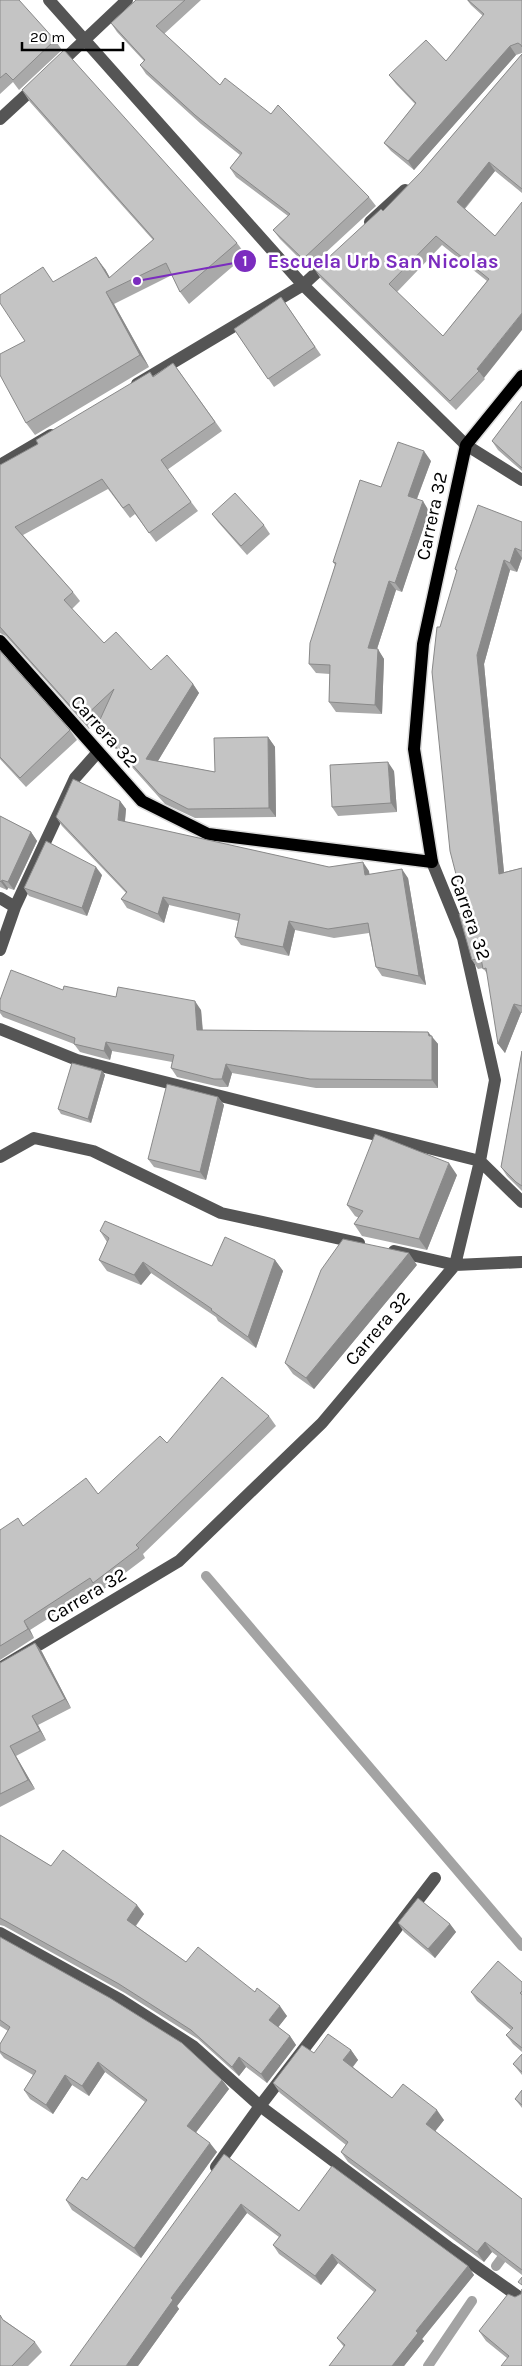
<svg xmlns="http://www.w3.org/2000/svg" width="522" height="2366" font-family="Karla,sans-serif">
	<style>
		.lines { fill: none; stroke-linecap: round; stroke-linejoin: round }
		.stream { stroke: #a3a3a3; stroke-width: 10 }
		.major-casing { stroke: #dbdbdb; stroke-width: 15 }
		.minor { stroke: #555; stroke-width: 12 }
		.major { stroke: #000; stroke-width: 12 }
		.wall { fill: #a9a9a9; fill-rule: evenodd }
		.shaded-wall { fill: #898989 }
		.building { fill: #c4c4c4; stroke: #898989; fill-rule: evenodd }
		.labels { text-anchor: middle; stroke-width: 5; stroke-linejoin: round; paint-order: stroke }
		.street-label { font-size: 19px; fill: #000; stroke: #fff }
		.leader { fill: none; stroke: #7b2cbf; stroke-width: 2 }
		.callout-dot { fill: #7b2cbf; stroke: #fff; stroke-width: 2 }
		.mark-label { font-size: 15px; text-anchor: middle; font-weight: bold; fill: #fff }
		.callout-label { font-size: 20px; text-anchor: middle; font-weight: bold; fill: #7b2cbf; stroke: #fff; stroke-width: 5; stroke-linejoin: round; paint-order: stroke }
	</style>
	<rect width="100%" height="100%" fill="#fff"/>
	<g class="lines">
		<path class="stream" d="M 206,1576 L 522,1946
			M 496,2266 L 522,2231
			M 428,2366 L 472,2301"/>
		<g class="major-casing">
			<path id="major" d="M 0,641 L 142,801 L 208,834 L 432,862 L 414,749 L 423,644 L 466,445 L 522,376"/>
		</g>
		<path class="minor" d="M 49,0 L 303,285 L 466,445 L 522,480
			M 56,67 L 127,0
			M 0,119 L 38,84
			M 370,222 L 405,190
			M 137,384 L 303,285 L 328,262
			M 0,465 L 51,435
			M 0,898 L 15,907
			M 0,950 L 15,907 L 75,778 L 98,752
			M 0,1029 L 77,1060 L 480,1161 L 522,1202
			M 0,1157 L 34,1138 L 93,1151 L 221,1213 L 359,1243
			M 394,1251 L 455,1265 L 522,1262
			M 0,1668 L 179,1561 L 322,1423 L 455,1265 L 480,1161 L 495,1080 L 463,938 L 432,862
			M 0,1933 L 121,2000 L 193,2046 L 260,2106 L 451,2249 L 522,2299
			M 216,2167 L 260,2106 L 435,1878"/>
		<use href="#major" class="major"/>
	</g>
	<path class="wall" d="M 0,0 L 55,40 L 62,50 L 19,90 L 13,82 L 0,94 Z
		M 136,0 L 201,0 L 164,34 L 220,85 L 369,197 L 376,206 L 309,268 L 280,239 L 273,230 L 288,216 L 236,177 L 230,168 L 240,155 L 201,124 L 146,74 L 140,65 L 144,61 L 117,32 L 111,23 Z
		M 467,0 L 522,0 L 522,53 L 516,55 L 414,170 L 391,151 L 384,143 L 415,104 L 396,84 L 389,75 L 446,61 L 483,16 L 471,5 Z
		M 522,54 L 522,193 L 495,171 L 465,209 L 495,236 L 484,378 L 485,379 L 456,410 L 321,279 L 315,270 L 383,211 L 421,172 ZM 442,245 L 487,281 L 443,336 L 397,292 Z
		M 22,90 L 237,243 L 246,255 L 189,304 L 180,292 L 172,275 L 114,304 L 149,367 L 35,435 L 26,423 L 25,341 L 105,269 L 110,278 L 153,240 L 30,102 Z
		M 281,297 L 321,355 L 274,387 L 234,329 Z
		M 173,363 L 222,431 L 167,470 L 198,511 L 156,542 L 135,514 L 130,518 L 108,489 L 23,535 L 73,592 L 80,601 L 72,609 L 104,643 L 151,670 L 193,684 L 199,693 L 158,761 L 215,772 L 268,737 L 275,747 L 276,817 L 195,818 L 165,804 L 104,736 L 97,726 L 101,717 L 89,729 L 6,636 L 0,633 L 0,465 L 38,444 L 153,376 Z
		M 522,401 L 522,471 L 498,450 L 492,441 Z
		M 431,461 L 417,499 L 429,511 L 402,592 L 396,590 L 377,649 L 384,659 L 382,714 L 336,712 L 329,702 L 330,674 L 316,673 L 309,664 L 335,565 L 333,562 L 381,487 Z
		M 212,514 L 264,525 L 270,534 L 247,555 L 218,522 Z
		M 522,522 L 522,558 L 517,572 L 510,570 L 484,664 L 504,872 L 522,868 L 522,1013 L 521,1013 L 505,1053 L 498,1044 L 488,975 L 483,968 L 478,969 L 472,960 L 466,913 L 457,572 L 455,569 Z
		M 0,651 L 70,730 L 77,740 L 26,787 L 0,759 Z
		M 394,771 L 397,812 L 338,816 L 332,807 Z
		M 120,801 L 126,809 L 125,822 L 329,867 L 369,871 L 369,874 L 408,878 L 426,985 L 382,976 L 376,967 L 369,933 L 334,938 L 295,930 L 289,956 L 241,945 L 235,937 L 238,921 L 169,905 L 164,923 L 127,908 L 121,899 L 126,893 L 62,826 L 56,817 Z
		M 0,816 L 31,832 L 37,841 L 14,890 L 8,888 L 7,890 L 0,887 Z
		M 102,875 L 87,916 L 29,896 L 24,888 Z
		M 63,990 L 201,1010 L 203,1030 L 428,1032 L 438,1044 L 438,1088 L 316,1088 L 232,1073 L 228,1087 L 220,1087 L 177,1077 L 171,1068 L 172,1062 L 112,1051 L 110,1060 L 80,1052 L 74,1044 L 3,1017 L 0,1013 L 0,1000 Z
		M 522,1051 L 522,1191 L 507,1176 L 501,1167 Z
		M 102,1071 L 105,1075 L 91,1123 L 61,1114 L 58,1109 Z
		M 218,1097 L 224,1105 L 206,1180 L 154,1167 L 148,1159 Z
		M 457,1175 L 427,1250 L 362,1236 L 354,1224 L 359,1218 L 355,1216 L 347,1205 Z
		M 100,1231 L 212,1266 L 275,1260 L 283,1271 L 256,1348 L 218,1321 L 216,1317 L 151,1273 L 141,1285 L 107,1271 L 99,1260 L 107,1242 Z
		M 417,1265 L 314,1389 L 293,1374 L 285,1363 Z
		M 269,1416 L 276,1426 L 143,1554 L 145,1558 L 100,1592 L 96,1588 L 30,1630 L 34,1638 L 0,1660 L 0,1530 L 23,1526 L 98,1494 L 167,1443 Z
		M 35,1643 L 42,1652 L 71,1708 L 38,1725 L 46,1740 L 16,1756 L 35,1789 L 0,1807 L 0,1663 Z
		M 0,1835 L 51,1866 L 144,1914 L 136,1926 L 186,1962 L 255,1992 L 287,2016 L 278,2027 L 290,2036 L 296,2045 L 267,2083 L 246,2067 L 239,2076 L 198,2039 L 125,1993 L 4,1926 L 0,1925 Z
		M 398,1923 L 450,1924 L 456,1932 L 435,1958 L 404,1932 Z
		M 0,1937 L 222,2080 L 229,2089 L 196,2132 L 217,2152 L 141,2258 L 72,2210 L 66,2200 L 87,2180 L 145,2102 L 105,2072 L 89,2096 L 72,2085 L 53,2114 L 30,2099 L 24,2090 L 33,2075 L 4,2058 L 0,2053 L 0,2044 L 8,2031 L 0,2026 Z
		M 522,1982 L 522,2052 L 513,2044 L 506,2035 L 511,2030 L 477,2001 L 471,1992 Z
		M 351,2050 L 358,2060 L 353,2067 L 392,2098 L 444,2120 L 435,2131 L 522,2199 L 522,2275 L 492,2252 L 484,2262 L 348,2162 L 341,2152 L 346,2145 L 280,2093 L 273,2083 L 314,2053 Z
		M 522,2054 L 522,2075 L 513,2064 Z
		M 522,2090 L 522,2108 L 515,2099 Z
		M 224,2154 L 299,2211 L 468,2266 L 474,2275 L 422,2339 L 424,2341 L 404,2366 L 329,2366 L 344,2347 L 337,2338 L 374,2292 L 338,2263 L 321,2285 L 279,2254 L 273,2245 L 279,2237 L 247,2213 L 177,2306 L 179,2309 L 138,2366 Z
		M 521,2294 L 522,2366 L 507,2358 L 486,2341 L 479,2331 L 515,2297 Z
		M 4,2320 L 35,2342 L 42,2352 L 28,2366 L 0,2366 Z"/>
	<path class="shaded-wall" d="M 510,46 L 516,55 L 414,170 L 408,161 Z
		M 489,162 L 495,171 L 463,210 L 457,202 Z
		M 96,257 L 105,269 L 117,290 L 109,278 Z
		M 106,292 L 114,304 L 149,367 L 140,355 Z
		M 522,313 L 522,330 L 484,378 L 477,369 Z
		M 424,451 L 431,461 L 414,506 L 408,496 Z
		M 423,501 L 429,511 L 402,592 L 395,583 Z
		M 515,548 L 522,558 L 517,572 L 510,563 Z
		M 504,560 L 510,570 L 484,664 L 505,883 L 499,874 L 477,655 Z
		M 389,581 L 396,590 L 374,658 L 368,648 Z
		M 378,649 L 384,659 L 382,714 L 375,705 Z
		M 193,684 L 199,693 L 153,769 L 146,759 Z
		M 268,737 L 275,747 L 276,817 L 269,808 Z
		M 388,762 L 394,771 L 397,812 L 391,803 Z
		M 120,801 L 126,809 L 124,829 L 118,820 Z
		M 31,832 L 37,841 L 14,890 L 8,882 Z
		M 363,862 L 369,871 L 371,884 L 365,875 Z
		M 96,867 L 102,875 L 87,916 L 82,908 Z
		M 402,869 L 408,878 L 426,985 L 419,976 Z
		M 2,880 L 8,888 L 7,890 L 1,882 Z
		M 163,897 L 169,905 L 164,923 L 158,914 Z
		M 289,921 L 295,930 L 289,956 L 283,947 Z
		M 195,1001 L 201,1010 L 203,1038 L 197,1030 Z
		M 514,1004 L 521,1013 L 505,1053 L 498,1044 Z
		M 428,1032 L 438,1044 L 438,1088 L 432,1080 Z
		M 106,1042 L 112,1051 L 110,1060 L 104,1051 Z
		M 226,1064 L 232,1073 L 228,1087 L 222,1079 Z
		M 102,1071 L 105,1075 L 91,1123 L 88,1119 Z
		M 218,1097 L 224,1105 L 206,1180 L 200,1172 Z
		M 449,1163 L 457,1175 L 427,1250 L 419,1239 Z
		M 409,1253 L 417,1265 L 314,1389 L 306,1378 Z
		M 275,1260 L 283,1271 L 256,1348 L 248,1337 Z
		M 143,1262 L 151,1273 L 141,1285 L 134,1275 Z
		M 24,1621 L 30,1630 L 34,1638 L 28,1629 Z
		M 35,1643 L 42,1652 L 71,1708 L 65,1699 Z
		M 32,1716 L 38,1725 L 46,1740 L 40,1731 Z
		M 10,1746 L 16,1756 L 35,1789 L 28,1780 Z
		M 137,1905 L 144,1914 L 133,1929 L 127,1920 Z
		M 450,1924 L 456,1932 L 435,1958 L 428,1949 Z
		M 280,2006 L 287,2016 L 276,2030 L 269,2020 Z
		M 290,2036 L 296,2045 L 267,2083 L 261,2074 Z
		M 351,2050 L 358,2060 L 350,2070 L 343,2060 Z
		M 239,2057 L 246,2067 L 239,2076 L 232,2067 Z
		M 98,2062 L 105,2072 L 89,2096 L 82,2086 Z
		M 65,2075 L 72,2085 L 53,2114 L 46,2105 Z
		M 222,2080 L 229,2089 L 194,2135 L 187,2126 Z
		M 437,2110 L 444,2120 L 433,2134 L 426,2124 Z
		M 210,2143 L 217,2152 L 141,2258 L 134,2248 Z
		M 241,2204 L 247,2213 L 177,2306 L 179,2309 L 138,2366 L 126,2366 L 171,2298 Z
		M 485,2242 L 492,2252 L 484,2262 L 477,2252 Z
		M 332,2254 L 338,2263 L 321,2285 L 315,2276 Z
		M 468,2266 L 474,2275 L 422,2339 L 424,2341 L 404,2366 L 392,2366 L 416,2331 Z"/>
	<path class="building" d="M 0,0 L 19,0 L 55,40 L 13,80 L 6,73 L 0,78 Z
		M 136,0 L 185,0 L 156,26 L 220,85 L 225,78 L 271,114 L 278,105 L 369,197 L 303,259 L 273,230 L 290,214 L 230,168 L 242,153 L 195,115 L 140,65 L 145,60 L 111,23 Z
		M 468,0 L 522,0 L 522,47 L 521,45 L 518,43 L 510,46 L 408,161 L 384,143 L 416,103 L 389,75 L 426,40 L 446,61 L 484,14 Z
		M 64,50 L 237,243 L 180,292 L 166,263 L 106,292 L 140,355 L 26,423 L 0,375 L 0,354 L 25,341 L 0,303 L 0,295 L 43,267 L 53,282 L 96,257 L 109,278 L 154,239 L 22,90 Z
		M 522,54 L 522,189 L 489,162 L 457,202 L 495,236 L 522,202 L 522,313 L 477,369 L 479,371 L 450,401 L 315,270 L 381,209 L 383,211 L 421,172 ZM 436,236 L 489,279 L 443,336 L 389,284 Z
		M 281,297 L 315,347 L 268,379 L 234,329 Z
		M 173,363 L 215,422 L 161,460 L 191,502 L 149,533 L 129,504 L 123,508 L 102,479 L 15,527 L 73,592 L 64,600 L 104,643 L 116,632 L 151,670 L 167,655 L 193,684 L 146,759 L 215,772 L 214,738 L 268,737 L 269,808 L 188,809 L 159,794 L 97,726 L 114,689 L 82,719 L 0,627 L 0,465 L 38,444 L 36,440 L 150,372 L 153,377 Z
		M 522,401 L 522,468 L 492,441 Z
		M 398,442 L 424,451 L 408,496 L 423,501 L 395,583 L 389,581 L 368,648 L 378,649 L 375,705 L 329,702 L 330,665 L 309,664 L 310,643 L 336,563 L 333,562 L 360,480 L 381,487 Z
		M 235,493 L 264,525 L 241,546 L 212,514 Z
		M 478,505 L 522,522 L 522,551 L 515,548 L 510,563 L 504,560 L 477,655 L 499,874 L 522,868 L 522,1006 L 514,1004 L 498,1044 L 486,968 L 483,969 L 481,958 L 472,960 L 459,914 L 466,913 L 450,851 L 432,672 L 437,627 L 440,627 L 457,570 L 455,569 Z
		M 0,651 L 70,730 L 20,778 L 0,757 Z
		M 388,762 L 391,803 L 332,807 L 330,765 Z
		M 73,779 L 120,801 L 118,820 L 329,867 L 363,862 L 365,875 L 402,869 L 419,976 L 376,967 L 368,923 L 328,929 L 289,921 L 283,947 L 235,937 L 240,914 L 163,897 L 158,914 L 121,899 L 127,892 L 56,817 Z
		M 0,816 L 31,832 L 8,882 L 2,880 L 1,882 L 0,881 Z
		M 46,841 L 96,867 L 82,908 L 24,888 Z
		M 11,970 L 63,990 L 64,986 L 116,997 L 118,987 L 195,1001 L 197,1030 L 428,1032 L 429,1036 L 432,1036 L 432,1080 L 310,1079 L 226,1064 L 222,1079 L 214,1079 L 171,1068 L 174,1055 L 106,1042 L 104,1051 L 74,1044 L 75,1038 L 0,1010 L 0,1000 Z
		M 522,1051 L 522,1186 L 516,1182 L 501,1167 Z
		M 72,1063 L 102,1071 L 88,1119 L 58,1109 Z
		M 167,1084 L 218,1097 L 200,1172 L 148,1159 Z
		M 375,1134 L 449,1163 L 419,1239 L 354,1224 L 363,1211 L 347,1205 Z
		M 105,1221 L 212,1266 L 225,1237 L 275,1260 L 248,1337 L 211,1310 L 212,1309 L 143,1262 L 134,1275 L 99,1260 L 109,1238 L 100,1231 Z
		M 343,1239 L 409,1253 L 306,1378 L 285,1363 L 321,1270 Z
		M 222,1377 L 269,1416 L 136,1545 L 139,1548 L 93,1583 L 90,1578 L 24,1621 L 28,1629 L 0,1646 L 0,1530 L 18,1518 L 23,1526 L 86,1478 L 98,1494 L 160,1436 L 167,1443 Z
		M 35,1643 L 65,1699 L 32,1716 L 40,1731 L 10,1746 L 28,1780 L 0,1794 L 0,1663 Z
		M 0,1835 L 51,1866 L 63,1850 L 137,1905 L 127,1920 L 186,1962 L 198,1947 L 255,1992 L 257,1988 L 280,2006 L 269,2020 L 290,2036 L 261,2074 L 239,2057 L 232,2067 L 191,2030 L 119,1984 L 0,1918 Z
		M 418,1898 L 450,1924 L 428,1949 L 398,1923 Z
		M 0,1937 L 110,1998 L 182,2043 L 222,2080 L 187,2126 L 210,2143 L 134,2248 L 66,2200 L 82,2177 L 87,2180 L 147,2100 L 98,2062 L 82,2086 L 65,2075 L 46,2105 L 24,2090 L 36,2071 L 0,2051 L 0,2044 L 10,2027 L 0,2020 Z
		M 498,1961 L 522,1982 L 522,1991 L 520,1993 L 522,1995 L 522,2048 L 506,2035 L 513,2028 L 471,1992 Z
		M 328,2034 L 351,2050 L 343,2060 L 392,2098 L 403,2084 L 437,2110 L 426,2124 L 522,2199 L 522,2270 L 485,2242 L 477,2252 L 341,2152 L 348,2142 L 273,2083 L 302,2045 L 314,2053 Z
		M 522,2054 L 522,2072 L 513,2064 Z
		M 522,2090 L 522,2105 L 515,2099 Z
		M 224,2154 L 299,2211 L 332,2166 L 468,2266 L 416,2331 L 418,2333 L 392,2366 L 329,2366 L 345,2345 L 337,2338 L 376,2290 L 332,2254 L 315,2276 L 273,2245 L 281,2235 L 241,2204 L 171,2298 L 173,2300 L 126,2366 L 70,2366 Z
		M 522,2277 L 522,2285 L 518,2282 Z
		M 522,2289 L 522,2366 L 501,2366 L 509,2356 L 479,2331 L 508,2294 L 515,2297 L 521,2294 Z
		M 0,2315 L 3,2320 L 35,2342 L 12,2366 L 0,2366 Z"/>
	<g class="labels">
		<g class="street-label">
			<text transform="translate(431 516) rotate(-78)" y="7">Carrera 32</text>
			<text transform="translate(105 731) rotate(48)" y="7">Carrera 32</text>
			<text transform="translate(471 917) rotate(71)" y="7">Carrera 32</text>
			<text transform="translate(377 1328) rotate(-50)" y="7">Carrera 32</text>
			<text transform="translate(86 1595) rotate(-31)" y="7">Carrera 32</text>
		</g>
	</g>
	<path class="leader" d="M137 281L245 261"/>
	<g class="callout-dot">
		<circle cx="137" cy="281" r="5"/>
		<circle cx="245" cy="261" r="12"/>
	</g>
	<g class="mark-label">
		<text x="245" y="266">1</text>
	</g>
	<g class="callout-label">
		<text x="383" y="268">Escuela Urb San Nicolas</text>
	</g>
	<path d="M22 42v8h101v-8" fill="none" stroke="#000000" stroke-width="2.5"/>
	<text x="30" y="42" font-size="15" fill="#000000" stroke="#ffffff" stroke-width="4" paint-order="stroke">20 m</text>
</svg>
